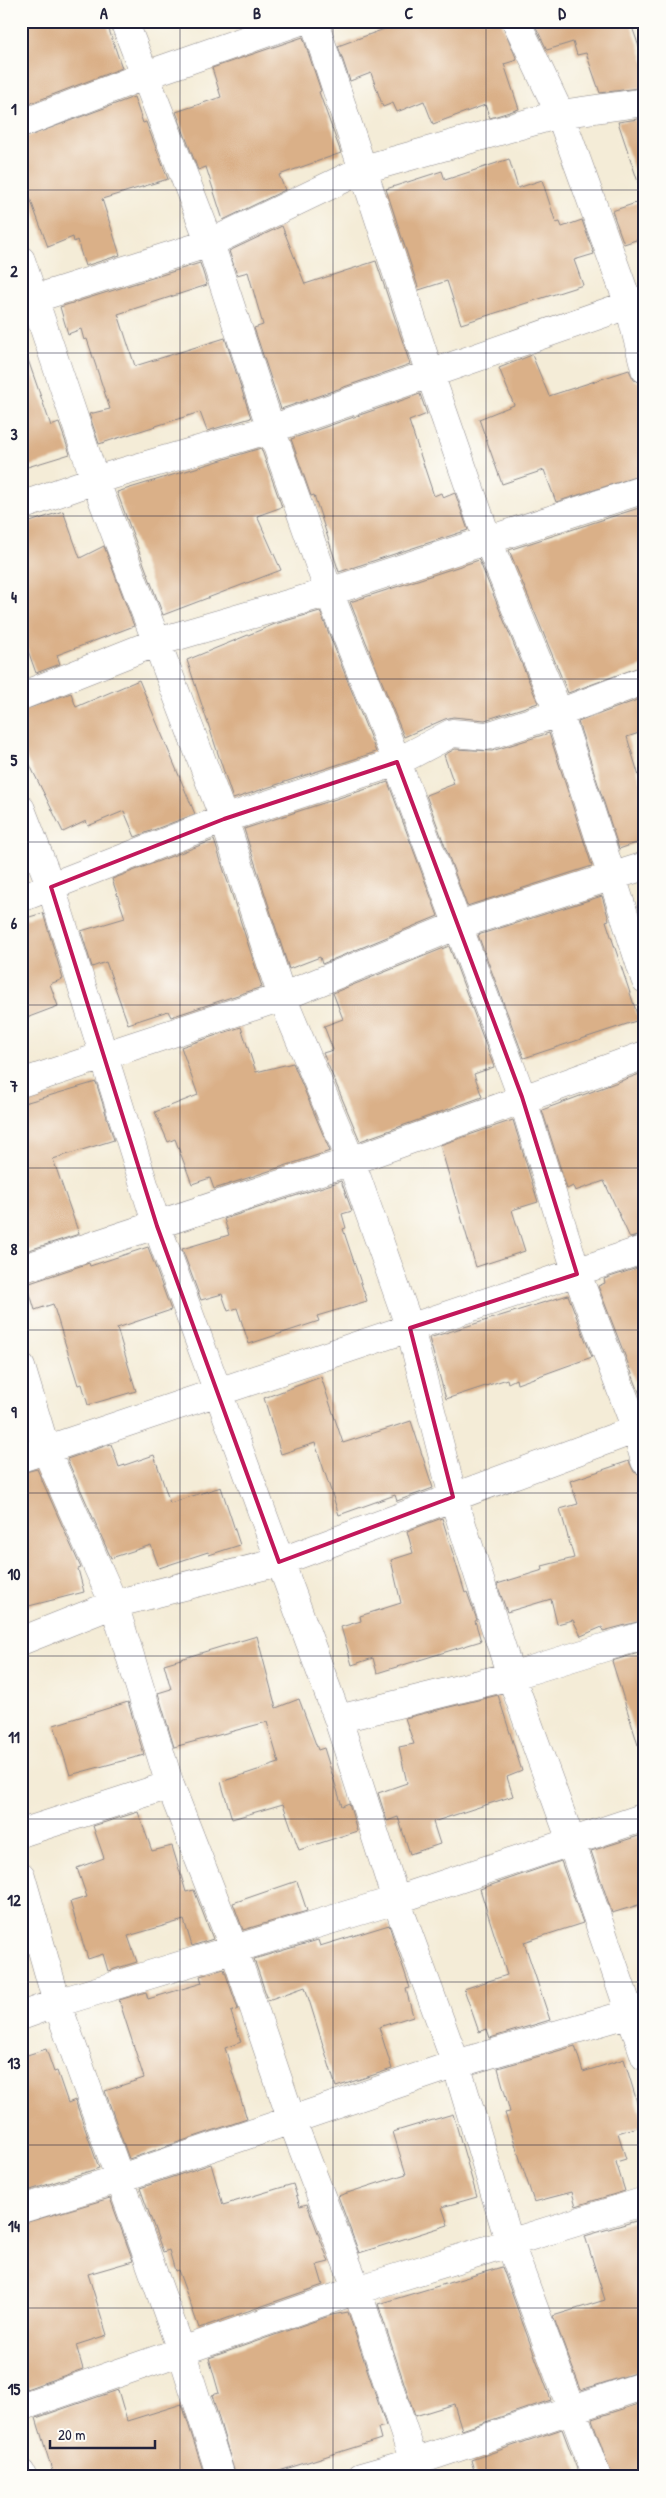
<svg xmlns="http://www.w3.org/2000/svg" width="666" height="2498" font-family="'Patrick Hand',sans-serif">
	<style>
		.building { fill: #dab088 }
		.lines { fill: none; stroke-linecap: round; stroke-linejoin: round }
		.street-casing { stroke: #8b8789; stroke-width: 29 }
		.street { stroke: #fff; stroke-width: 28 }
		.marked { fill: none; stroke: #c2185b; stroke-width: 4; stroke-linejoin: round }
		.grid { fill: none; stroke: #22223b; stroke-width: 1; stroke-opacity: 0.55 }
		.neatline { fill: none; stroke: #22223b; stroke-width: 2 }
		.grid-label { font-size: 16px; text-anchor: middle; font-weight: bold; fill: #22223b }
	</style>
	<rect width="100%" height="100%" fill="#fdfcf7"/>
	<filter id="ink" filterUnits="userSpaceOnUse"><feTurbulence type="fractalNoise" baseFrequency=".02" numOctaves="2"/><feDisplacementMap in="SourceGraphic" scale="10" xChannelSelector="R" yChannelSelector="G"/><feConvolveMatrix kernelMatrix="1 2 1 2 8 2 1 2 1" color-interpolation-filters="sRGB"/></filter>
	<filter id="wash" filterUnits="userSpaceOnUse"><feTurbulence type="fractalNoise" baseFrequency=".0096" numOctaves="4" result="noise"/><feDisplacementMap in="SourceGraphic" scale="20" xChannelSelector="R" yChannelSelector="G"/><feGaussianBlur stdDeviation="1.12" result="paint"/><feColorMatrix in="noise" values="0 0 0 0 0 0 0 0 0 0 0 0 0 0 0 0 0 1.4 0 .05"/><feComposite in="paint" operator="in"/></filter>
	<g filter="url(#wash)">
		<rect width="100%" height="100%" fill="#f4ecd7"/>
		<g id="blocks">
			<path class="building" d="M 21,21 L 106,21 L 122,68 L 21,107 Z
				M 406,21 L 501,21 L 517,60 L 504,64 L 519,109 L 490,118 L 485,105 L 433,124 L 424,101 L 397,112 L 393,103 L 383,107 L 371,73 L 350,81 L 338,46 Z
				M 533,21 L 630,21 L 645,64 L 645,87 L 600,93 L 586,53 L 577,55 L 573,42 L 547,50 Z
				M 303,37 L 321,91 L 319,92 L 341,153 L 279,175 L 285,190 L 223,220 L 206,167 L 198,170 L 176,112 L 221,97 L 212,68 Z
				M 134,97 L 143,123 L 146,122 L 168,179 L 102,199 L 120,255 L 85,266 L 77,240 L 74,242 L 73,237 L 48,247 L 21,174 L 21,139 Z
				M 645,118 L 645,184 L 639,185 L 618,122 Z
				M 509,159 L 518,188 L 542,180 L 556,223 L 560,222 L 562,227 L 582,220 L 594,254 L 574,260 L 583,285 L 461,324 L 447,281 L 419,290 L 386,189 L 442,171 L 445,180 Z
				M 645,200 L 645,237 L 624,244 L 612,211 Z
				M 282,226 L 305,284 L 376,261 L 410,364 L 281,409 L 254,328 L 263,325 L 248,272 L 237,275 L 229,251 Z
				M 200,263 L 207,285 L 118,314 L 135,366 L 225,338 L 251,418 L 207,431 L 200,412 L 99,444 L 89,414 L 110,409 L 87,339 L 84,340 L 81,329 L 68,334 L 60,307 Z
				M 26,354 L 51,426 L 59,423 L 70,454 L 21,469 L 21,355 Z
				M 532,355 L 549,396 L 629,370 L 634,380 L 645,384 L 645,474 L 556,502 L 544,470 L 502,484 L 479,419 L 514,405 L 499,368 Z
				M 420,394 L 427,414 L 409,421 L 434,496 L 441,493 L 443,498 L 455,493 L 468,530 L 339,572 L 314,495 L 311,496 L 291,439 Z
				M 261,448 L 282,507 L 257,516 L 281,570 L 163,615 L 117,492 Z
				M 645,506 L 645,665 L 568,693 L 509,550 Z
				M 63,511 L 80,558 L 104,546 L 134,626 L 57,655 L 60,664 L 36,673 L 21,631 L 21,525 Z
				M 479,560 L 538,703 L 485,720 L 453,717 L 445,719 L 404,737 L 350,602 Z
				M 320,611 L 376,752 L 233,799 L 187,660 L 275,624 Z
				M 139,680 L 195,814 L 135,837 L 124,811 L 88,826 L 86,821 L 63,832 L 21,747 L 21,711 L 71,693 L 76,707 Z
				M 645,697 L 645,731 L 627,737 L 645,796 L 645,840 L 619,849 L 578,722 Z
				M 549,733 L 592,866 L 467,906 L 426,795 L 454,784 L 444,755 L 455,749 L 492,751 Z
				M 388,782 L 438,916 L 322,964 L 320,957 L 289,969 L 244,829 Z
				M 214,840 L 262,987 L 171,1017 L 168,1011 L 128,1024 L 106,962 L 92,967 L 81,931 L 125,918 L 112,879 Z
				M 602,896 L 609,920 L 606,921 L 639,1020 L 524,1058 L 478,935 Z
				M 43,913 L 63,979 L 50,984 L 58,1006 L 21,1020 L 21,916 L 25,915 L 26,918 Z
				M 449,946 L 494,1067 L 474,1074 L 482,1097 L 360,1141 L 323,1053 L 333,1050 L 324,1026 L 343,1019 L 333,993 Z
				M 241,1027 L 256,1072 L 293,1063 L 330,1151 L 214,1189 L 210,1178 L 192,1184 L 175,1139 L 168,1142 L 155,1112 L 198,1095 L 181,1047 Z
				M 645,1072 L 645,1234 L 630,1238 L 604,1181 L 575,1191 L 573,1186 L 567,1189 L 542,1110 Z
				M 96,1082 L 114,1140 L 53,1159 L 79,1234 L 23,1252 L 21,1247 L 21,1104 Z
				M 513,1120 L 538,1202 L 512,1210 L 525,1251 L 476,1267 L 440,1145 Z
				M 341,1181 L 352,1211 L 342,1214 L 346,1228 L 343,1229 L 367,1301 L 317,1316 L 319,1321 L 249,1344 L 237,1308 L 228,1311 L 222,1294 L 201,1300 L 182,1249 L 229,1235 L 224,1219 Z
				M 148,1247 L 171,1310 L 117,1328 L 136,1391 L 88,1405 L 82,1384 L 78,1385 L 53,1304 L 35,1310 L 27,1284 L 89,1263 L 90,1266 Z
				M 643,1266 L 645,1266 L 645,1397 L 641,1397 L 598,1286 L 605,1283 L 604,1279 Z
				M 568,1295 L 592,1357 L 517,1384 L 516,1379 L 508,1383 L 507,1379 L 446,1399 L 429,1338 Z
				M 321,1377 L 343,1443 L 411,1421 L 433,1488 L 397,1501 L 395,1495 L 339,1515 L 315,1443 L 281,1454 L 264,1398 Z
				M 111,1444 L 119,1467 L 154,1455 L 170,1503 L 221,1487 L 240,1545 L 209,1555 L 208,1552 L 159,1568 L 151,1545 L 111,1558 L 67,1459 Z
				M 629,1461 L 634,1472 L 645,1476 L 645,1620 L 603,1631 L 602,1627 L 581,1636 L 573,1620 L 557,1624 L 551,1599 L 507,1612 L 497,1584 L 543,1570 L 542,1566 L 574,1558 L 560,1509 L 578,1504 L 570,1481 Z
				M 37,1469 L 81,1568 L 78,1569 L 84,1592 L 21,1608 L 21,1473 Z
				M 442,1518 L 465,1593 L 467,1592 L 477,1620 L 475,1621 L 481,1641 L 377,1673 L 373,1658 L 352,1665 L 341,1627 L 361,1621 L 360,1616 L 401,1603 L 391,1560 L 413,1553 L 407,1531 Z
				M 257,1636 L 276,1708 L 299,1699 L 318,1750 L 324,1748 L 342,1806 L 349,1803 L 357,1831 L 299,1850 L 283,1804 L 232,1819 L 221,1782 L 279,1763 L 267,1722 L 174,1747 L 158,1693 L 171,1689 L 164,1664 Z
				M 645,1651 L 645,1744 L 638,1745 L 612,1661 Z
				M 498,1695 L 522,1771 L 507,1777 L 513,1796 L 433,1822 L 440,1844 L 410,1854 L 398,1817 L 387,1821 L 378,1793 L 407,1783 L 399,1747 L 414,1744 L 405,1718 Z
				M 128,1702 L 144,1755 L 70,1775 L 54,1725 Z
				M 138,1812 L 152,1851 L 172,1846 L 186,1892 L 194,1890 L 213,1939 L 192,1946 L 184,1920 L 128,1936 L 137,1962 L 108,1971 L 103,1954 L 88,1959 L 70,1902 L 87,1897 L 77,1868 L 104,1858 L 93,1826 Z
				M 645,1834 L 645,1903 L 612,1913 L 591,1851 Z
				M 561,1861 L 583,1923 L 524,1942 L 550,2020 L 490,2038 L 487,2029 L 479,2032 L 464,1989 L 507,1975 L 480,1889 Z
				M 297,1881 L 307,1911 L 243,1930 L 233,1903 Z
				M 389,1925 L 410,1988 L 406,1989 L 413,2016 L 379,2027 L 392,2069 L 336,2087 L 305,1987 L 268,2000 L 254,1959 L 318,1940 L 320,1946 Z
				M 224,1969 L 238,2009 L 231,2012 L 241,2042 L 225,2048 L 247,2119 L 129,2159 L 105,2091 L 144,2078 L 119,2000 L 146,1992 L 148,1999 L 202,1983 L 200,1976 Z
				M 575,2046 L 583,2072 L 624,2059 L 644,2125 L 618,2133 L 626,2159 L 616,2162 L 625,2191 L 576,2206 L 572,2192 L 534,2202 L 505,2113 L 510,2112 L 498,2068 Z
				M 46,2049 L 54,2072 L 57,2071 L 68,2103 L 75,2100 L 99,2168 L 21,2193 L 21,2057 Z
				M 453,2114 L 477,2197 L 442,2207 L 448,2225 L 359,2253 L 338,2196 L 406,2174 L 393,2132 Z
				M 211,2164 L 223,2205 L 293,2184 L 300,2206 L 307,2204 L 329,2262 L 317,2265 L 323,2285 L 199,2328 L 178,2270 L 175,2271 L 169,2250 L 163,2252 L 140,2188 Z
				M 110,2198 L 133,2261 L 88,2274 L 107,2335 L 76,2345 L 83,2369 L 26,2389 L 21,2373 L 21,2224 Z
				M 639,2220 L 645,2238 L 645,2370 L 581,2390 L 553,2316 L 605,2300 L 585,2236 Z
				M 502,2267 L 551,2400 L 462,2430 L 454,2404 L 415,2416 L 378,2304 Z
				M 348,2312 L 386,2426 L 378,2428 L 381,2439 L 260,2477 L 236,2477 L 212,2395 L 219,2393 L 209,2358 L 332,2315 Z
				M 118,2390 L 127,2421 L 182,2404 L 205,2477 L 54,2477 L 36,2418 Z
				M 645,2402 L 645,2472 L 634,2477 L 612,2477 L 592,2419 Z
				M 562,2429 L 580,2477 L 476,2477 L 471,2460 Z"/>
		</g>
	</g>
	<g filter="url(#ink)">
		<use href="#blocks" fill-opacity="0" stroke="#8b8789" stroke-width="1"/>
		<g class="lines">
			<g class="street-casing">
				<path id="street" d="M 124,21 L 210,243 L 271,429 L 329,592 L 397,762 L 522,1097 L 577,1274 L 636,1429 L 645,1461
					M 314,21 L 430,374 L 488,541 L 559,713 L 645,979
					M 516,21 L 560,114 L 629,305 L 645,369
					M 21,124 L 146,75 L 300,21
					M 21,260 L 95,480 L 224,819 L 282,997 L 351,1161 L 410,1328 L 453,1497 L 511,1676 L 571,1841 L 645,2057
					M 21,303 L 210,243 L 364,169 L 560,114 L 645,102
					M 21,506 L 95,480 L 271,429 L 645,299
					M 21,696 L 157,642 L 329,592 L 645,489
					M 21,809 L 51,887 L 157,1226 L 338,1719 L 396,1900 L 456,2064 L 510,2244 L 597,2477
					M 21,898 L 224,819 L 397,762 L 452,733 L 487,736 L 559,713 L 645,680
					M 21,1083 L 282,997 L 458,925 L 645,866
					M 21,1269 L 351,1161 L 645,1055
					M 21,1367 L 46,1450 L 114,1604 L 170,1785 L 234,1949 L 291,2118 L 357,2290 L 419,2477
					M 21,1458 L 645,1249
					M 21,1641 L 114,1604 L 279,1562 L 645,1426
					M 338,1719 L 511,1676 L 645,1635
					M 21,1833 L 170,1785
					M 21,1876 L 57,2003 L 182,2353 L 221,2477
					M 21,2016 L 57,2003 L 396,1900 L 645,1817
					M 21,2209 L 118,2179 L 456,2064 L 645,2009
					M 21,2407 L 357,2290 L 645,2201
					M 21,2473 L 23,2477
					M 361,2477 L 414,2462 L 645,2385"/>
			</g>
			<use href="#street" class="street"/>
		</g>
	</g>
	<path class="marked" d="M 397,762 L 522,1097 L 577,1274 L 410,1328 L 453,1497 L 279,1562 L 157,1226 L 51,887 L 224,819 Z"/>
	<path class="grid" d="M 180,21 L 180,2477M 333,21 L 333,2477M 486,21 L 486,2477M 21,190 L 645,190M 21,353 L 645,353M 21,516 L 645,516M 21,679 L 645,679M 21,842 L 645,842M 21,1005 L 645,1005M 21,1168 L 645,1168M 21,1330 L 645,1330M 21,1493 L 645,1493M 21,1656 L 645,1656M 21,1819 L 645,1819M 21,1982 L 645,1982M 21,2145 L 645,2145M 21,2308 L 645,2308"/>
	<rect width="666" height="2498" fill="none" stroke="#fdfcf7" stroke-width="55"/>
	<path d="M50 2440v8h105v-8" fill="none" stroke="#22223b" stroke-width="2.5"/>
	<text x="58" y="2440" font-size="15" fill="#22223b" stroke="#fdfcf7" stroke-width="4" paint-order="stroke">20 m</text>
	<rect x="28" y="28" width="610" height="2442" class="neatline"/>
	<g class="grid-label">
		<text x="104" y="19">A</text>
		<text x="257" y="19">B</text>
		<text x="409" y="19">C</text>
		<text x="562" y="19">D</text>
		<text x="14" y="115">1</text>
		<text x="14" y="277">2</text>
		<text x="14" y="440">3</text>
		<text x="14" y="603">4</text>
		<text x="14" y="766">5</text>
		<text x="14" y="929">6</text>
		<text x="14" y="1092">7</text>
		<text x="14" y="1255">8</text>
		<text x="14" y="1418">9</text>
		<text x="14" y="1580">10</text>
		<text x="14" y="1743">11</text>
		<text x="14" y="1906">12</text>
		<text x="14" y="2069">13</text>
		<text x="14" y="2232">14</text>
		<text x="14" y="2395">15</text>
	</g>
</svg>
